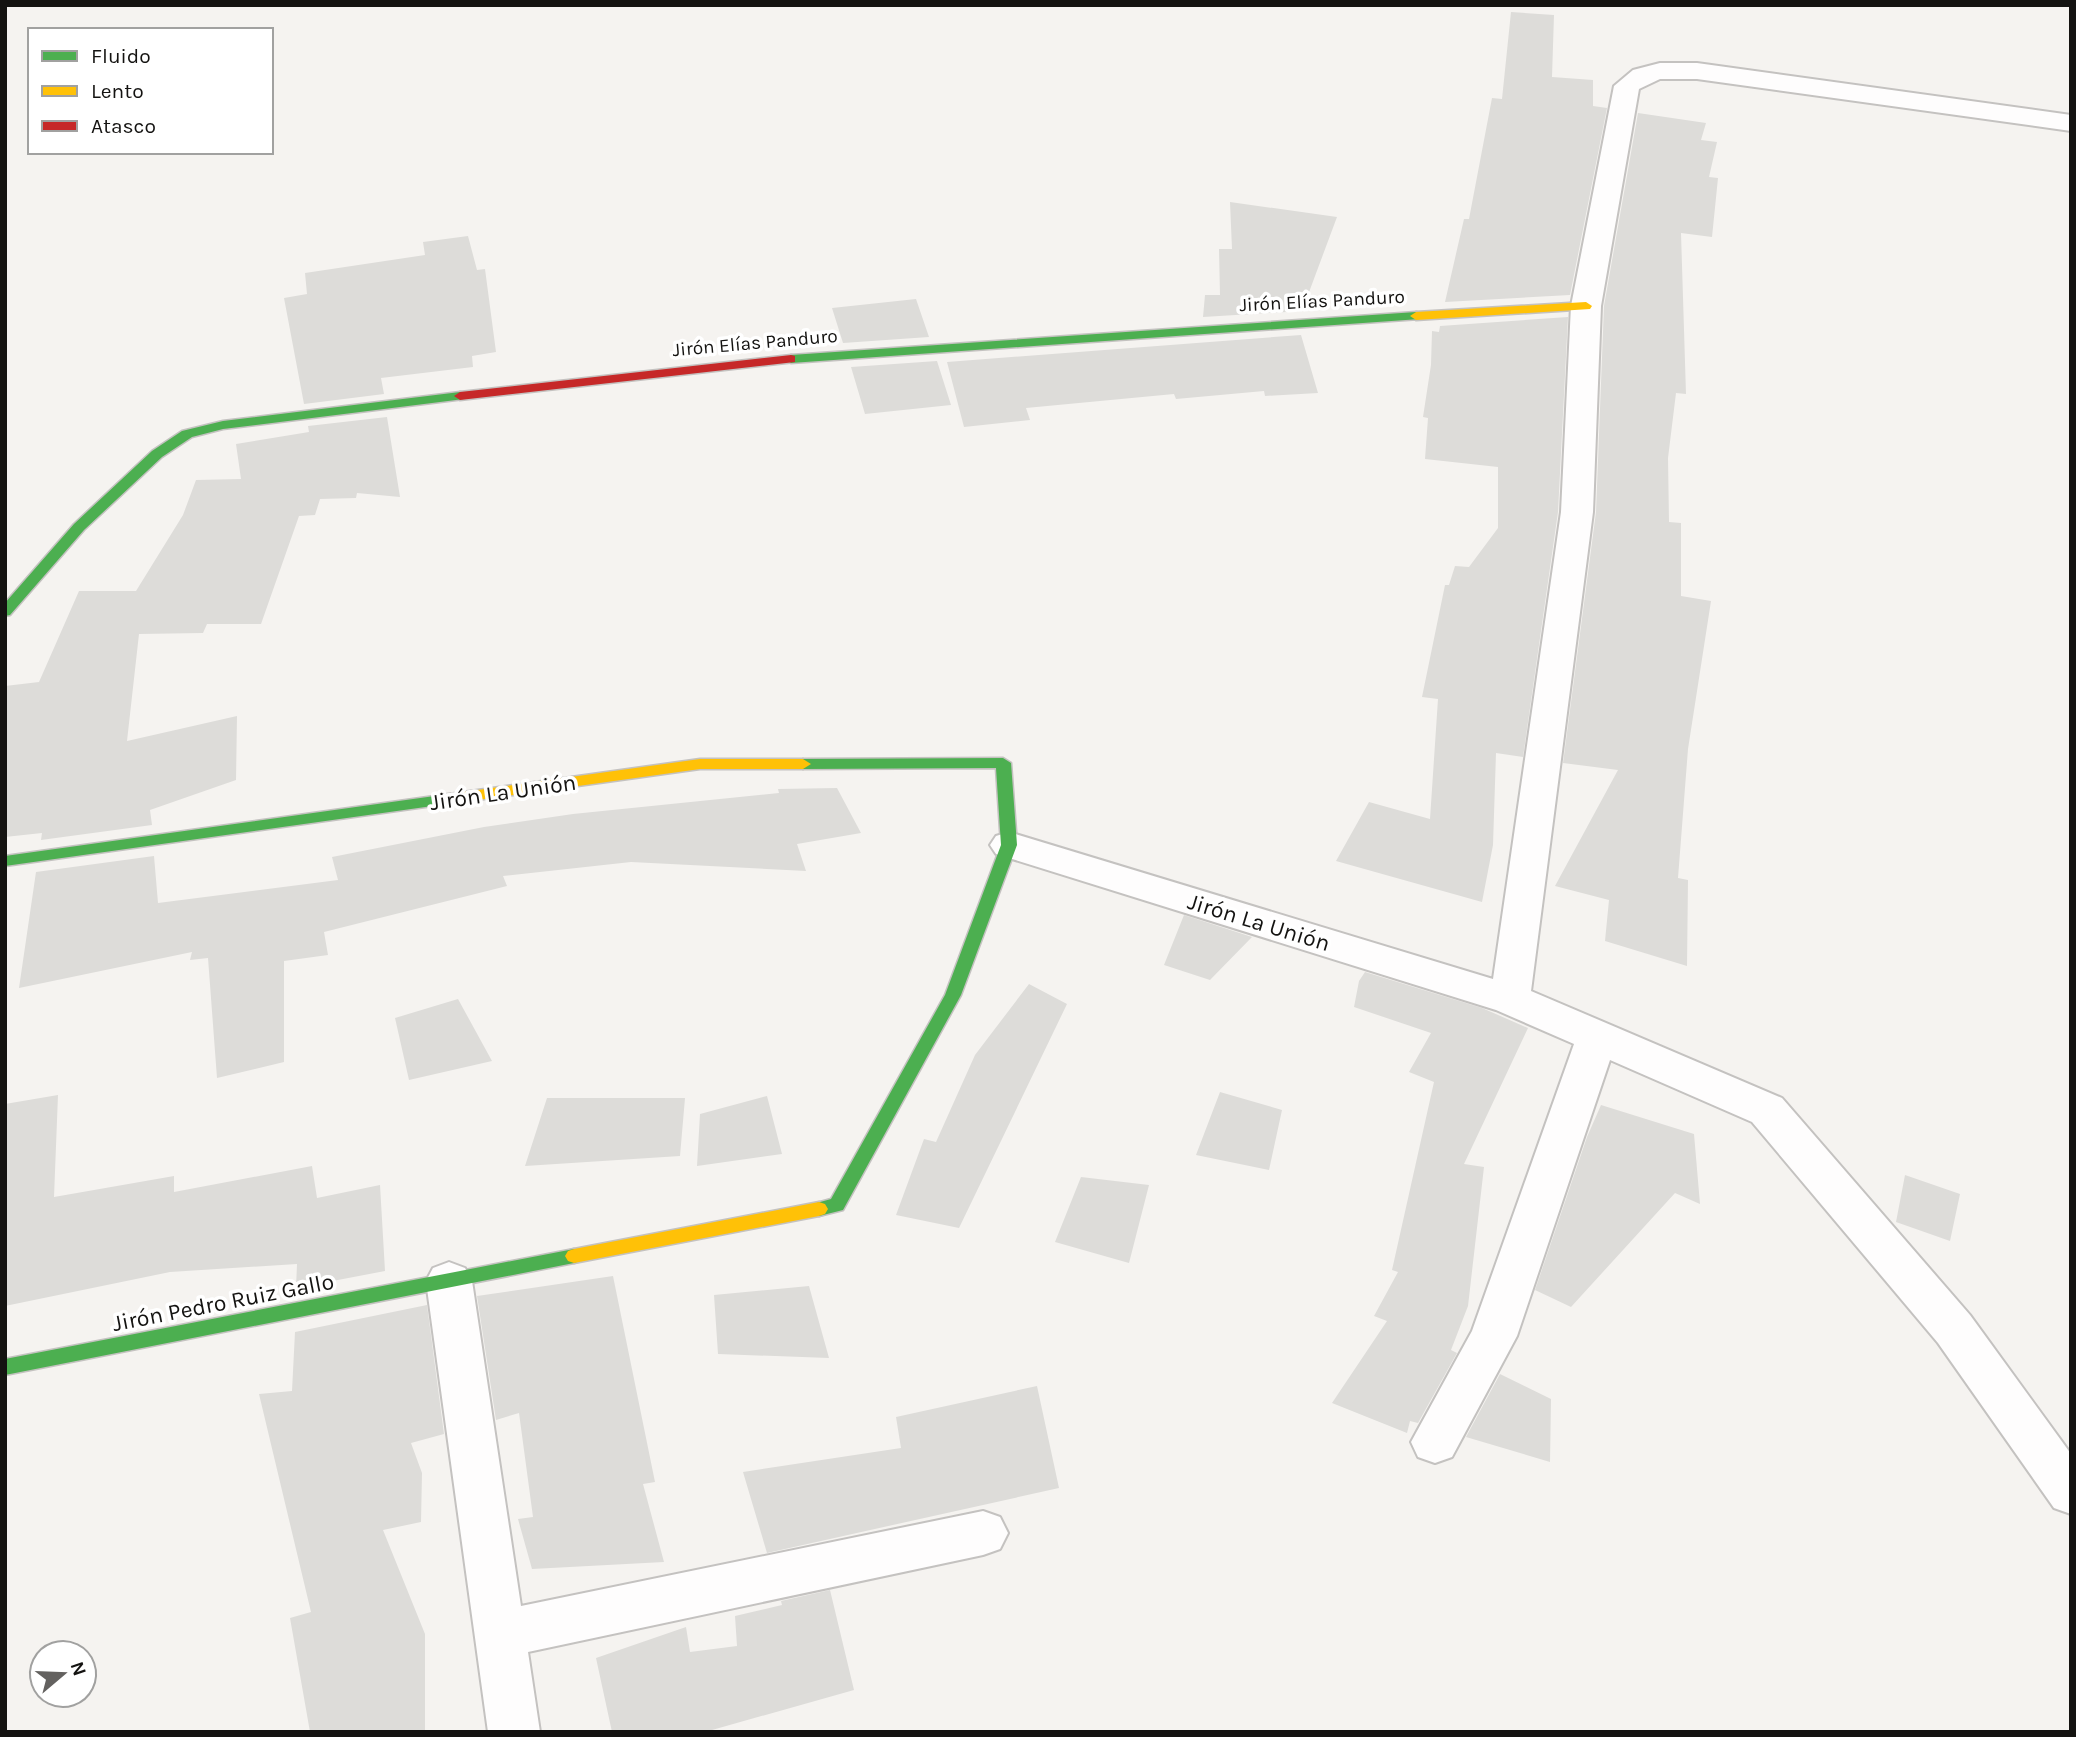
<svg xmlns="http://www.w3.org/2000/svg" width="2076" height="1737" font-family="Karla,sans-serif">
	<style>
		.building { fill: #dddcd9 }
		.lines { fill: none; stroke-linecap: round; stroke-linejoin: round }
		.street-casing { stroke: #c4c2c0; stroke-width: 4 }
		.fast-casing { stroke: #c4c2c0; stroke-width: 3 }
		.slow-casing { stroke: #c4c2c0; stroke-width: 3 }
		.jam-casing { stroke: #c4c2c0; stroke-width: 3 }
		.street { fill: #fefdfd; fill-rule: evenodd }
		.fast { fill: #4caf50; fill-rule: evenodd }
		.slow { fill: #ffc107; fill-rule: evenodd }
		.jam { fill: #c62828; fill-rule: evenodd }
		.labels { text-anchor: middle; stroke-width: 7; stroke-linejoin: round; paint-order: stroke }
		.far-street-label { font-size: 19px; fill: #141311; stroke: #fff }
		.street-label { font-size: 23px; fill: #141311; stroke: #fff }
	</style>
	<rect width="100%" height="100%" fill="#f5f3f0"/>
	<path class="building" d="M 1511,12 L 1554,15 L 1552,77 L 1593,80 L 1593,106 L 1607,108 L 1570,295 L 1445,302 L 1464,219 L 1469,219 L 1492,98 L 1502,99 Z
		M 1638,113 L 1706,123 L 1701,140 L 1717,142 L 1709,177 L 1718,178 L 1712,237 L 1681,233 L 1686,394 L 1676,393 L 1668,458 L 1669,522 L 1681,523 L 1681,596 L 1711,601 L 1688,749 L 1678,878 L 1688,880 L 1687,966 L 1605,941 L 1609,900 L 1555,886 L 1618,770 L 1563,763 L 1596,512 L 1604,306 Z
		M 1230,202 L 1337,217 L 1302,311 L 1203,317 L 1205,295 L 1220,295 L 1219,249 L 1232,249 Z
		M 468,236 L 477,270 L 485,269 L 496,352 L 472,356 L 473,367 L 381,378 L 384,394 L 304,404 L 284,298 L 307,294 L 305,273 L 425,255 L 423,242 Z
		M 916,299 L 929,337 L 843,343 L 832,308 Z
		M 1568,317 L 1558,512 L 1523,757 L 1496,753 L 1493,845 L 1482,902 L 1336,861 L 1369,802 L 1430,819 L 1438,699 L 1422,697 L 1445,585 L 1449,585 L 1455,566 L 1469,567 L 1498,528 L 1498,467 L 1425,459 L 1428,418 L 1423,417 L 1431,365 L 1432,331 L 1439,332 L 1440,326 Z
		M 1301,335 L 1318,393 L 1265,396 L 1264,391 L 1176,399 L 1174,394 L 1026,408 L 1030,420 L 964,427 L 947,362 Z
		M 937,361 L 951,405 L 865,414 L 851,367 Z
		M 387,417 L 400,497 L 357,493 L 356,498 L 320,499 L 315,515 L 299,516 L 261,624 L 207,624 L 203,633 L 139,634 L 127,741 L 237,716 L 236,780 L 150,810 L 152,825 L 41,840 L 42,833 L 5,837 L 5,686 L 39,682 L 79,591 L 136,591 L 183,515 L 196,480 L 241,479 L 236,444 L 309,432 L 308,426 Z
		M 837,788 L 861,833 L 797,844 L 806,871 L 631,862 L 503,876 L 507,886 L 324,932 L 328,955 L 284,961 L 284,1062 L 217,1078 L 208,958 L 190,960 L 192,952 L 19,988 L 36,872 L 154,856 L 158,903 L 338,880 L 332,857 L 484,827 L 573,814 L 779,793 L 778,789 Z
		M 1184,915 L 1252,937 L 1210,980 L 1164,965 Z
		M 1365,972 L 1482,1008 L 1528,1028 L 1464,1164 L 1484,1167 L 1468,1306 L 1451,1350 L 1457,1353 L 1418,1423 L 1410,1421 L 1407,1433 L 1332,1403 L 1387,1321 L 1374,1316 L 1398,1272 L 1392,1270 L 1434,1082 L 1409,1072 L 1431,1033 L 1354,1007 L 1359,981 Z
		M 1029,984 L 1067,1004 L 959,1228 L 896,1215 L 924,1139 L 936,1142 L 975,1055 Z
		M 458,999 L 492,1061 L 409,1080 L 395,1018 Z
		M 1220,1092 L 1282,1110 L 1269,1170 L 1196,1155 Z
		M 58,1095 L 54,1197 L 174,1176 L 174,1192 L 312,1166 L 317,1198 L 380,1185 L 385,1271 L 296,1288 L 297,1264 L 170,1272 L 5,1306 L 5,1104 Z
		M 767,1096 L 782,1154 L 697,1166 L 700,1114 Z
		M 547,1098 L 685,1098 L 680,1156 L 525,1166 Z
		M 1601,1105 L 1694,1134 L 1700,1204 L 1675,1193 L 1571,1307 L 1535,1290 L 1587,1137 Z
		M 1905,1175 L 1960,1194 L 1950,1241 L 1896,1222 Z
		M 1081,1177 L 1149,1185 L 1129,1263 L 1055,1242 Z
		M 613,1276 L 655,1482 L 643,1484 L 664,1562 L 532,1569 L 518,1519 L 533,1517 L 519,1413 L 496,1420 L 477,1296 Z
		M 809,1286 L 829,1358 L 718,1354 L 714,1295 Z
		M 427,1305 L 444,1434 L 411,1443 L 422,1473 L 421,1522 L 383,1530 L 425,1634 L 425,1732 L 310,1732 L 290,1618 L 311,1612 L 259,1394 L 292,1391 L 295,1332 Z
		M 1500,1374 L 1551,1399 L 1550,1462 L 1466,1437 Z
		M 1037,1386 L 1059,1488 L 767,1553 L 743,1472 L 901,1448 L 896,1417 Z
		M 830,1590 L 854,1690 L 705,1732 L 612,1732 L 596,1658 L 686,1627 L 690,1652 L 737,1646 L 735,1616 L 782,1605 L 781,1601 Z"/>
	<g class="lines">
		<g class="street-casing">
			<path id="street" d="M 1660,63 L 1697,63 L 2071,115 L 2071,131 L 1697,79 L 1660,79 L 1639,89 L 1601,306 L 1593,512 L 1531,991 L 1782,1098 L 1970,1315 L 2071,1454 L 2071,1514 L 2054,1508 L 1938,1343 L 1752,1122 L 1610,1060 L 1517,1336 L 1452,1457 L 1435,1463 L 1418,1457 L 1411,1442 L 1472,1331 L 1574,1044 L 1496,1010 L 996,854 L 990,845 L 996,836 L 1009,832 L 1493,979 L 1561,512 L 1571,306 L 1614,86 L 1633,70 Z
				M 449,1262 L 465,1268 L 472,1281 L 521,1606 L 983,1511 L 1000,1517 L 1008,1533 L 1000,1549 L 983,1555 L 528,1652 L 540,1732 L 488,1732 L 426,1281 L 433,1268 Z"/>
		</g>
		<g class="fast-casing">
			<path id="fast" d="M 1416,312 L 1420,313 L 1420,319 L 791,363 L 785,359 L 791,355 Z
				M 460,392 L 464,393 L 464,399 L 223,429 L 192,437 L 162,457 L 84,530 L 10,615 L 5,616 L 5,603 L 74,524 L 152,451 L 182,431 L 223,421 Z
				M 1003,758 L 1011,763 L 1017,845 L 961,995 L 843,1210 L 819,1216 L 813,1214 L 810,1209 L 813,1204 L 831,1199 L 945,995 L 1001,845 L 996,768 L 803,769 L 795,764 L 803,759 Z
				M 456,793 L 464,798 L 461,802 L 5,866 L 5,856 Z
				M 574,1249 L 580,1251 L 583,1256 L 580,1261 L 574,1263 L 5,1375 L 5,1359 Z"/>
		</g>
		<g class="slow-casing">
			<path id="slow" d="M 1586,302 L 1592,306 L 1590,309 L 1416,320 L 1410,316 L 1416,312 Z
				M 700,759 L 803,759 L 811,764 L 803,769 L 700,769 L 456,803 L 448,798 L 456,793 Z
				M 819,1202 L 825,1204 L 828,1209 L 825,1214 L 819,1216 L 574,1263 L 568,1261 L 565,1256 L 568,1251 L 574,1249 Z"/>
		</g>
		<g class="jam-casing">
			<path id="jam" d="M 791,355 L 795,356 L 795,362 L 460,400 L 454,396 L 460,392 Z"/>
		</g>
		<use href="#street" class="street"/>
		<use href="#fast" class="fast"/>
		<use href="#slow" class="slow"/>
		<use href="#jam" class="jam"/>
	</g>
	<g class="labels">
		<g class="far-street-label">
			<text transform="translate(1322 300) rotate(-3)" y="7">Jirón Elías Panduro</text>
			<text transform="translate(755 342) rotate(-5)" y="7">Jirón Elías Panduro</text>
		</g>
		<g class="street-label">
			<text transform="translate(503 792) rotate(-8)" y="8">Jirón La Unión</text>
			<text transform="translate(1259 922) rotate(17)" y="8">Jirón La Unión</text>
			<text transform="translate(223 1302) rotate(-11)" y="8">Jirón Pedro Ruiz Gallo</text>
		</g>
	</g>
	<rect width="2076" height="1737" fill="none" stroke="#141311" stroke-width="14"/>
	<rect x="28" y="28" width="245" height="126" fill="#ffffff" stroke="#a1a1a0" stroke-width="2"/>
	<rect x="42" y="51" width="35" height="10" fill="#4caf50" stroke="#a1a1a0" stroke-width="2"/>
	<text x="91" y="63" font-size="21" fill="#141311">Fluido</text>
	<rect x="42" y="86" width="35" height="10" fill="#ffc107" stroke="#a1a1a0" stroke-width="2"/>
	<text x="91" y="98" font-size="21" fill="#141311">Lento</text>
	<rect x="42" y="121" width="35" height="10" fill="#c62828" stroke="#a1a1a0" stroke-width="2"/>
	<text x="91" y="133" font-size="21" fill="#141311">Atasco</text>
	<g transform="translate(63 1674) rotate(71)"><circle r="33" fill="#ffffff" stroke="#a1a1a0" stroke-width="2"/>
	<path d="M0-5L12 26L0 18L-12 26Z" fill="#63615f"/>
	<text y="-10" font-size="19" font-weight="bold" text-anchor="middle" fill="#141311">N</text>
	</g>
</svg>
